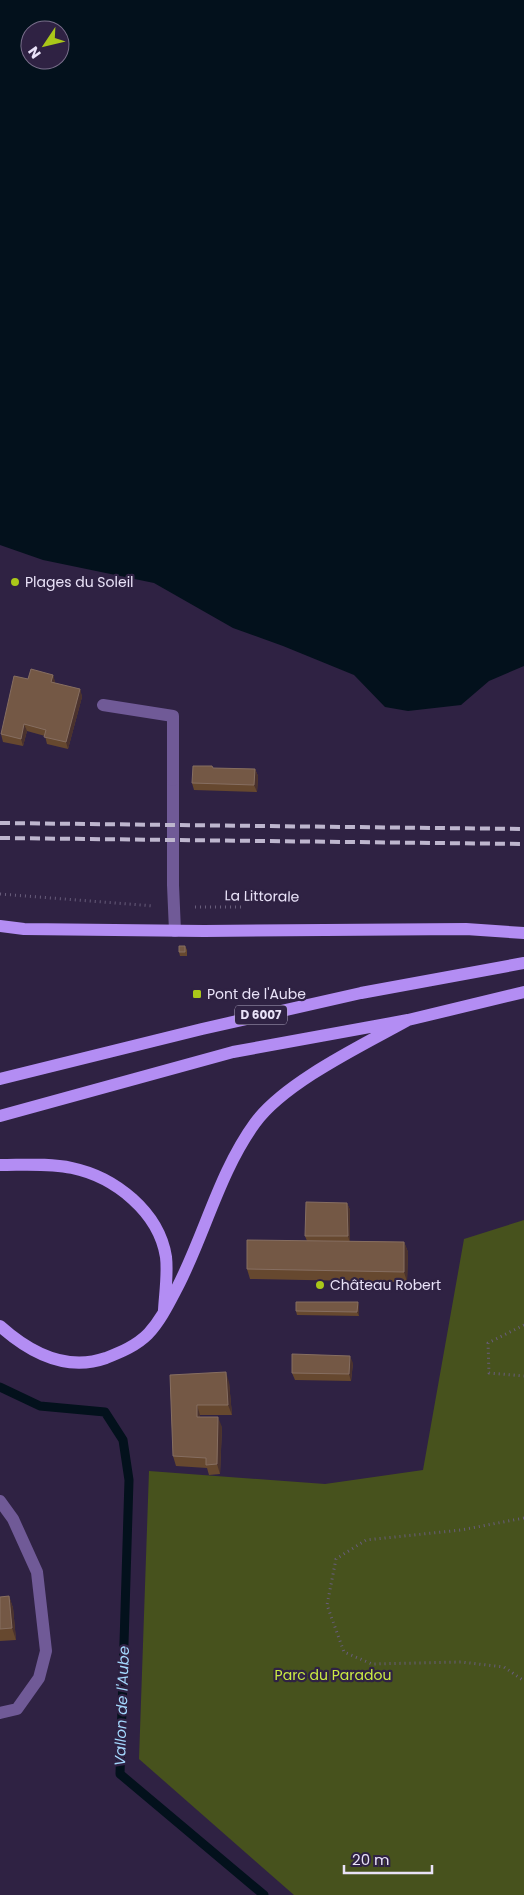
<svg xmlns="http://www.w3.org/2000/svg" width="524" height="1895" font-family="Poppins,sans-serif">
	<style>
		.green { fill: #47521d }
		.water { fill: #03111c; fill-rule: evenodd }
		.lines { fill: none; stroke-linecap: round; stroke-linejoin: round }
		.stream { stroke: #03111c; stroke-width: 9 }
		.path { stroke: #685d7b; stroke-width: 3; stroke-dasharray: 1 4; stroke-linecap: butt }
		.lane { stroke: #705a97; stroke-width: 12 }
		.street { stroke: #705a97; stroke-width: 12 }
		.primary { stroke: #b38df3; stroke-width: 12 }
		.rail { stroke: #beb6ce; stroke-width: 4; stroke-dasharray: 10 5; stroke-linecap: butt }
		.wall { fill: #66482f }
		.shaded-wall { fill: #4a322e }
		.building { fill: #745845; stroke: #866e61 }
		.poi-dot { fill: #aac719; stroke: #2f2243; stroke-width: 2 }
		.labels { text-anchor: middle; stroke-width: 4.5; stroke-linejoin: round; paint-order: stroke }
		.shield { fill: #2f2243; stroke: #b1a8c2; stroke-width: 1 }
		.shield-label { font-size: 12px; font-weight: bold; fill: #e9e2f8 }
		.poi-label { font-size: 14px; fill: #e9e2f8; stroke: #2f2243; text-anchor: start }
		.street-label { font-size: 14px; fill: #e9e2f8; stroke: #2f2243 }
		.park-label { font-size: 14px; fill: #cbeb43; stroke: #2f2243 }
		.water-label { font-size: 15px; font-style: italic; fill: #a4d8fd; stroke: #2f2243 }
	</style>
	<rect width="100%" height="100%" fill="#2f2243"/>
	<path class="green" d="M 524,1220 L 524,1895 L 294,1895 L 139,1759 L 149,1471 L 325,1484 L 423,1470 L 464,1239 Z"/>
	<path class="water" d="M 0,0 L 524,0 L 524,666 L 489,681 L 461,705 L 408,711 L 385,707 L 354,675 L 283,646 L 233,628 L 154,583 L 43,560 L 0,545 ZM 30,30 L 60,30 L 60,60 L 30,60 Z"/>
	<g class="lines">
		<path class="stream" d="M 0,1387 L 40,1406 L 105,1412 L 123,1440 L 129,1480 L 120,1774 L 264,1895"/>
		<path class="path" d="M 0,894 L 154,906
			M 195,907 L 241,907
			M 524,1325 L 488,1343 L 489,1373 L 524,1376
			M 524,1518 L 461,1530 L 366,1540 L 336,1559 L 327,1605 L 344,1652 L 372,1664 L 461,1662 L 504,1667 L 524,1681"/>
		<path class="lane" d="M 173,780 L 173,885 L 175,931
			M 0,1501 L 13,1519 L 37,1572 L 46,1651 L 39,1678 L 17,1709 L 0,1713"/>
		<path class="street" d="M 103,705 L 173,716 L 173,780"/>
		<path class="primary" d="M 0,926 L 24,929 L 204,931 L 466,929 L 524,933
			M 0,1079 L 202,1029 L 361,993 L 524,963
			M 0,1116 L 233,1052 L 408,1020 L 524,992
			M 0,1165 C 24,1165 49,1163 72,1168 C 115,1177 159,1212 166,1257 C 168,1274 165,1293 164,1310
			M 0,1326 C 29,1352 66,1372 106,1358 C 121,1352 136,1346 148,1334 C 161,1320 169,1303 178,1286 C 205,1233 220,1171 255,1123 C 285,1082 363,1045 408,1020"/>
		<path class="rail" d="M 0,823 L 524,829
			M 0,838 L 524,844"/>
	</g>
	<path class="wall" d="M 53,675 L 55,683 L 80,689 L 82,697 L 68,749 L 47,744 L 45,736 L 27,731 L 23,746 L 3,742 L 1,734 L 28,679 Z
		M 213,768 L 255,769 L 258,776 L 257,792 L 194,790 L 192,783 Z
		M 185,946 L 187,950 L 187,956 L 180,956 L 179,952 Z
		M 347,1203 L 350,1210 L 350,1241 L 404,1242 L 408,1252 L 407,1282 L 250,1279 L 247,1269 L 307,1241 L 305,1236 Z
		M 359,1305 L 359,1316 L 297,1315 L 296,1311 Z
		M 353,1363 L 351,1381 L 295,1380 L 292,1373 Z
		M 170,1375 L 229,1382 L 232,1415 L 200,1415 L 200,1417 L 222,1427 L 220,1474 L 209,1475 L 207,1468 L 176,1466 L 173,1456 Z
		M 9,1596 L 13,1608 L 16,1640 L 0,1641 L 0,1597 Z"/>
	<path class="shaded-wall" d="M 53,675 L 55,682 L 53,689 L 51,682 Z
		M 80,689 L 82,697 L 68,749 L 66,742 Z
		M 24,724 L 27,731 L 23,746 L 21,739 Z
		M 255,769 L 258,776 L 257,792 L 254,785 Z
		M 347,1203 L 350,1210 L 350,1243 L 348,1236 Z
		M 404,1242 L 408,1252 L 407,1282 L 404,1272 Z
		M 358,1302 L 359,1305 L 359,1316 L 357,1312 Z
		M 350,1356 L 353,1363 L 351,1381 L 349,1374 Z
		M 226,1372 L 229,1382 L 232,1415 L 228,1405 Z
		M 197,1405 L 200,1415 L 201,1427 L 197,1417 Z
		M 218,1417 L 222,1427 L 220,1474 L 217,1464 Z
		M 9,1596 L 13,1608 L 16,1640 L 12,1628 Z"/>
	<path class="building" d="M 31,669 L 53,675 L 51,682 L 80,689 L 66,742 L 44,737 L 46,730 L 24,724 L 21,739 L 1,734 L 14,676 L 28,679 Z
		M 193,766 L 212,766 L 213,768 L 255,769 L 254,785 L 192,783 Z
		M 179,946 L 185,946 L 185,952 L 179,952 Z
		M 306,1202 L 347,1203 L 348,1236 L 305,1236 Z
		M 247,1240 L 404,1242 L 404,1272 L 247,1269 Z
		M 296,1302 L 358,1302 L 357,1312 L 296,1311 Z
		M 292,1354 L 350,1356 L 349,1374 L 292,1373 Z
		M 226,1372 L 228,1405 L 197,1405 L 197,1417 L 218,1417 L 217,1464 L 206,1465 L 206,1458 L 173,1456 L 170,1375 Z
		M 9,1596 L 12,1628 L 0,1629 L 0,1597 Z"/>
	<g class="poi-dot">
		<circle cx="15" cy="582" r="5"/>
		<rect x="192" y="989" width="10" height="10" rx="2.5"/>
		<circle cx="320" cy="1285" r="5"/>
	</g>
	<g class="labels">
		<rect class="shield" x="235" y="1005.5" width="52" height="19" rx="4"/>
		<g class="shield-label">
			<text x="261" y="1019">D 6007</text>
		</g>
		<g class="poi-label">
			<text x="25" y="587">Plages du Soleil</text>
			<text x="207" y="999">Pont de l'Aube</text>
			<text x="330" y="1290">Château Robert</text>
		</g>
		<g class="street-label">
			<text transform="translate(262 896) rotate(1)" y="5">La Littorale</text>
		</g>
		<g class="park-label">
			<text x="333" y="1680">Parc du Paradou</text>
		</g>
		<g class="water-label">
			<text transform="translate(122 1706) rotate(-88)" y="5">Vallon de l'Aube</text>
		</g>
	</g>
	<g transform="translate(45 45) rotate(235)"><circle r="24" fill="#2f2243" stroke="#796f8b"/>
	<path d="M0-4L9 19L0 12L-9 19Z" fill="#aac719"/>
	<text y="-8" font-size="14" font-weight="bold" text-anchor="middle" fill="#e9e2f8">N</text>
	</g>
	<path d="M344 1865v8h88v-8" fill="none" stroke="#e9e2f8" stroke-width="2.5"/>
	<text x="352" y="1865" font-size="15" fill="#e9e2f8" stroke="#2f2243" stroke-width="4" paint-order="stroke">20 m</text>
</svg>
